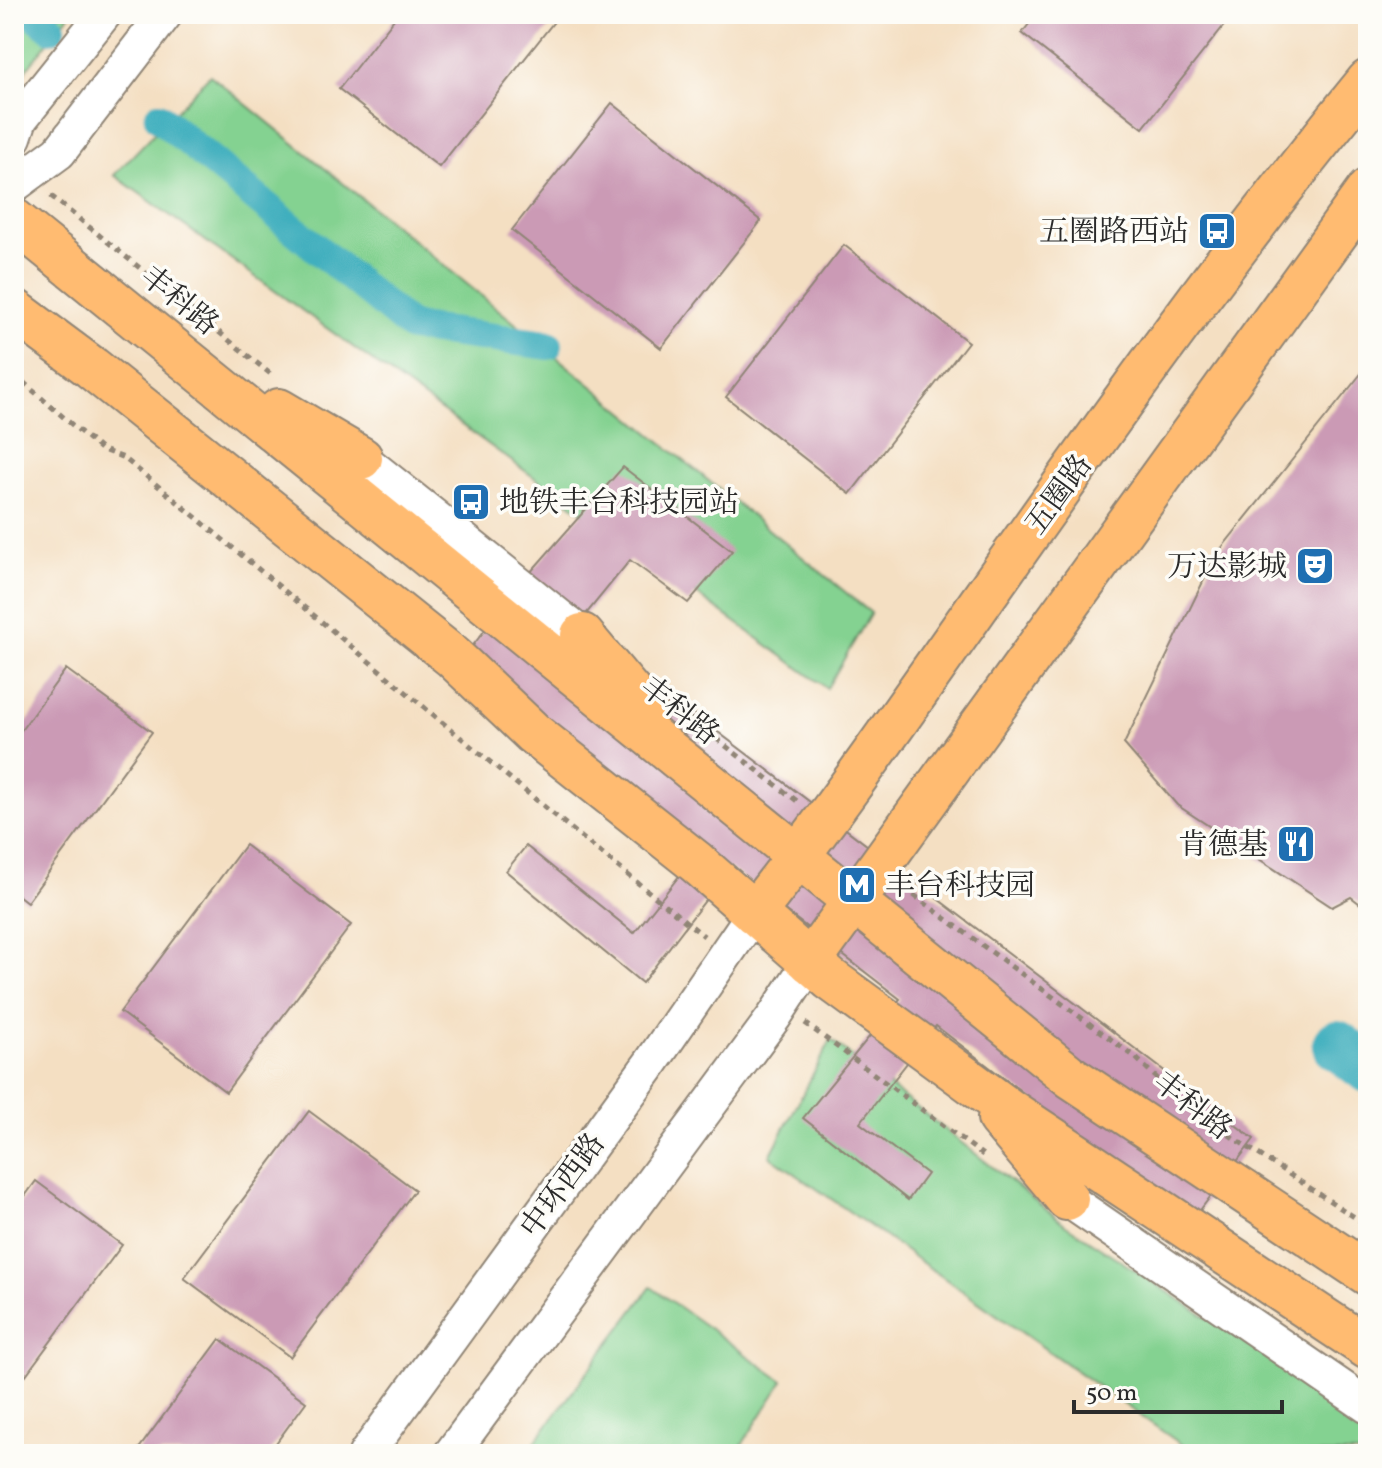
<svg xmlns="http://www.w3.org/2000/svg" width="1382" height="1468" font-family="Vollkorn,'Noto Serif SC',serif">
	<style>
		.green { fill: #84d291; stroke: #587e5e; stroke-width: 2 }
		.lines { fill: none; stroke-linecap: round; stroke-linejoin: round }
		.canal { stroke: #41afbe; stroke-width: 30 }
		.river { stroke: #41afbe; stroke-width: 50 }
		.building { fill: #cb9ab5 }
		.minor-casing { stroke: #908576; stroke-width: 38 }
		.major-casing { stroke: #908576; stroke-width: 46 }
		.path { stroke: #908576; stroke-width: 5; stroke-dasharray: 6 6; stroke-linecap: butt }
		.minor { stroke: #fff; stroke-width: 34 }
		.major { stroke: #ffbb71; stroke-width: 42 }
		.labels { text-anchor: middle; stroke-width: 7; stroke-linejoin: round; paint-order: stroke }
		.poi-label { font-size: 30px; fill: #2b2b2b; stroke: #fdfcf7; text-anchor: end }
		.street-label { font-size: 30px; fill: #2b2b2b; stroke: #fdfcf7 }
	</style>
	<rect width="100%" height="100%" fill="#fdfcf7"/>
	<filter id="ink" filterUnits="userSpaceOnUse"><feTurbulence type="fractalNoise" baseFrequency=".0125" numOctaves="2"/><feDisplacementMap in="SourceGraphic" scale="16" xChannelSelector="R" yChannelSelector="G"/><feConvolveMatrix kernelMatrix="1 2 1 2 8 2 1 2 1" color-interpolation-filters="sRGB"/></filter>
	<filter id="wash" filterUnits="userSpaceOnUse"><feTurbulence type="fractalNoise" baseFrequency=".006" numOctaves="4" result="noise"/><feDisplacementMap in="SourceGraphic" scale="32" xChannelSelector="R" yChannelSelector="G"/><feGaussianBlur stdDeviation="1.8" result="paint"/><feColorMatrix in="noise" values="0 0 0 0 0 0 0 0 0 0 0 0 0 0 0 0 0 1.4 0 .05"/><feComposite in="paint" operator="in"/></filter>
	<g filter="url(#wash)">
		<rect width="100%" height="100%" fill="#f4dfc2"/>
		<path class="green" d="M 14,14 L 70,14 L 14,85 Z
			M 210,75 L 871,613 L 827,688 L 114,175 Z
			M 831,1040 L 1066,1225 L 1368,1423 L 1368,1454 L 1195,1454 L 770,1156 Z
			M 651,1287 L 783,1381 L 736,1454 L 526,1454 Z"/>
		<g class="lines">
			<path class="canal" d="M 34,14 L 51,28
				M 159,117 L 411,327 L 548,345"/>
			<path class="river" d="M 1337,1045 L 1368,1068"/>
		</g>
		<g id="blocks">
			<path class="building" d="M 398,14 L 560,14 L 439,167 L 339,89 Z
				M 1037,14 L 1233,14 L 1143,128 L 1022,33 Z
				M 612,103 L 761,221 L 661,348 L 512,230 Z
				M 844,245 L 968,342 L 850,494 L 726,397 Z
				M 1368,365 L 1368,910 L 1351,897 L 1332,907 L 1177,805 L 1124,744 L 1216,555 Z
				M 623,467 L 732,551 L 688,603 L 630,560 L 577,625 L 1254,1139 L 1191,1222 L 936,1026 L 860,1123 L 927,1174 L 908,1200 L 803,1118 L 900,999 L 730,868 L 642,983 L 506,871 L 526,846 L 634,933 L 702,847 L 461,661 L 522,582 Z
				M 66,669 L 152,732 L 27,902 L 14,892 L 14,740 Z
				M 245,845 L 351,925 L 226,1092 L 120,1012 Z
				M 309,1111 L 415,1190 L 290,1357 L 184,1278 Z
				M 36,1181 L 122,1245 L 14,1391 L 14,1211 Z
				M 220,1339 L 306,1402 L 268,1454 L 135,1454 Z"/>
		</g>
	</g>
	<g filter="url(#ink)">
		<use href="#blocks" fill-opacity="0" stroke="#908576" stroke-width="2"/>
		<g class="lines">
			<g class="minor-casing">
				<path id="minor" d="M 14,137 L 20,119 L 104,14
					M 14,185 L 59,152 L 165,14
					M 361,458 L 582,635
					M 1067,1199 L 1368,1406
					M 366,1454 L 651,1063 L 754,913
					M 451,1454 L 774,1017 L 810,962"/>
			</g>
			<g class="major-casing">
				<path id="major" d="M 14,220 L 1071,1077 L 1368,1274
					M 14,310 L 92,368 L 453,657 L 533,733 L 696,862 L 830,979 L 1009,1110 L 1368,1348
					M 279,410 L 361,458
					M 582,635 L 646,711
					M 754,913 C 839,806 917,692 996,580 C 1115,411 1237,241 1368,81
					M 810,962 L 1368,190
					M 999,1118 L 1067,1199"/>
			</g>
			<path class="path" d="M 51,196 L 273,376
				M 14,374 L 100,449 L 124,458 C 318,617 508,780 704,936
				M 678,709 L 797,801
				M 904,888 L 1135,1057 L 1188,1108 L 1368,1226
				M 805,1023 L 983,1155"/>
			<use href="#minor" class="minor"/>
			<use href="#major" class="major"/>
		</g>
	</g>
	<defs>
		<g id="bus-square" transform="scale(2)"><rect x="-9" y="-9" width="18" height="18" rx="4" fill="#1f6fb2" stroke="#fdfcf7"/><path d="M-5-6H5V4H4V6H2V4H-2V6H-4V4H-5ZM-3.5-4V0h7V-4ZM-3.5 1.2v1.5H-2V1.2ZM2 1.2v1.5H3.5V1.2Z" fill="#fff"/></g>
		<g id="theatre-square" transform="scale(2)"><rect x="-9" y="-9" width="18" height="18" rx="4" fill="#1f6fb2" stroke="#fdfcf7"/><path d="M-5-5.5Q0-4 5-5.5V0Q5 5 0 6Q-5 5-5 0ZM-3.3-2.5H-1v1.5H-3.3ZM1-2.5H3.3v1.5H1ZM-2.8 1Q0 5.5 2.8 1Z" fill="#fff"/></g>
		<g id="restaurant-square" transform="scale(2)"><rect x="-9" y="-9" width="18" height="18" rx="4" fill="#1f6fb2" stroke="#fdfcf7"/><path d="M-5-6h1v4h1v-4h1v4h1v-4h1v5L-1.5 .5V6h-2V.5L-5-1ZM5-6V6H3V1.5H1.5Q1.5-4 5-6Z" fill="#fff"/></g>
		<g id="metro-square" transform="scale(2)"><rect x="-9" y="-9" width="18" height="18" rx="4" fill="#1f6fb2" stroke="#fdfcf7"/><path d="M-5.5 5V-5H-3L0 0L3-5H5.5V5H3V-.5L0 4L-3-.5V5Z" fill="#fff"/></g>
	</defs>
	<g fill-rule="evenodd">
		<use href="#bus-square" x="1217" y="231"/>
		<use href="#bus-square" x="471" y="502"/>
		<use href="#theatre-square" x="1315" y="566"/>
		<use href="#restaurant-square" x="1296" y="844"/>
		<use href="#metro-square" x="857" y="885"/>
	</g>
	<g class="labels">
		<g class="poi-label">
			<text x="1189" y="241">五圈路西站</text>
			<text x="499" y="512" text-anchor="start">地铁丰台科技园站</text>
			<text x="1287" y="576">万达影城</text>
			<text x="1268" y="854">肯德基</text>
			<text x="885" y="895" text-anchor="start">丰台科技园</text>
		</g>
		<g class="street-label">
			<text transform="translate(180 300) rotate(39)" y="10">丰科路</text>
			<text transform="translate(1058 494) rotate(-54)" y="10">五圈路</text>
			<text transform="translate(680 710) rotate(38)" y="10">丰科路</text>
			<text transform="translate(1193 1105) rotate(38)" y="10">丰科路</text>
			<text transform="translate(562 1185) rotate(-54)" y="10">中环西路</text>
		</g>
	</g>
	<rect width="1382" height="1468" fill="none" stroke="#fdfcf7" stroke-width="48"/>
	<path d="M1074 1400v12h208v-12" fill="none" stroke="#2b2b2b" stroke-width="4"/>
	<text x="1086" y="1400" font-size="24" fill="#2b2b2b" stroke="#fdfcf7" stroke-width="6" paint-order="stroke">50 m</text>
</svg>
